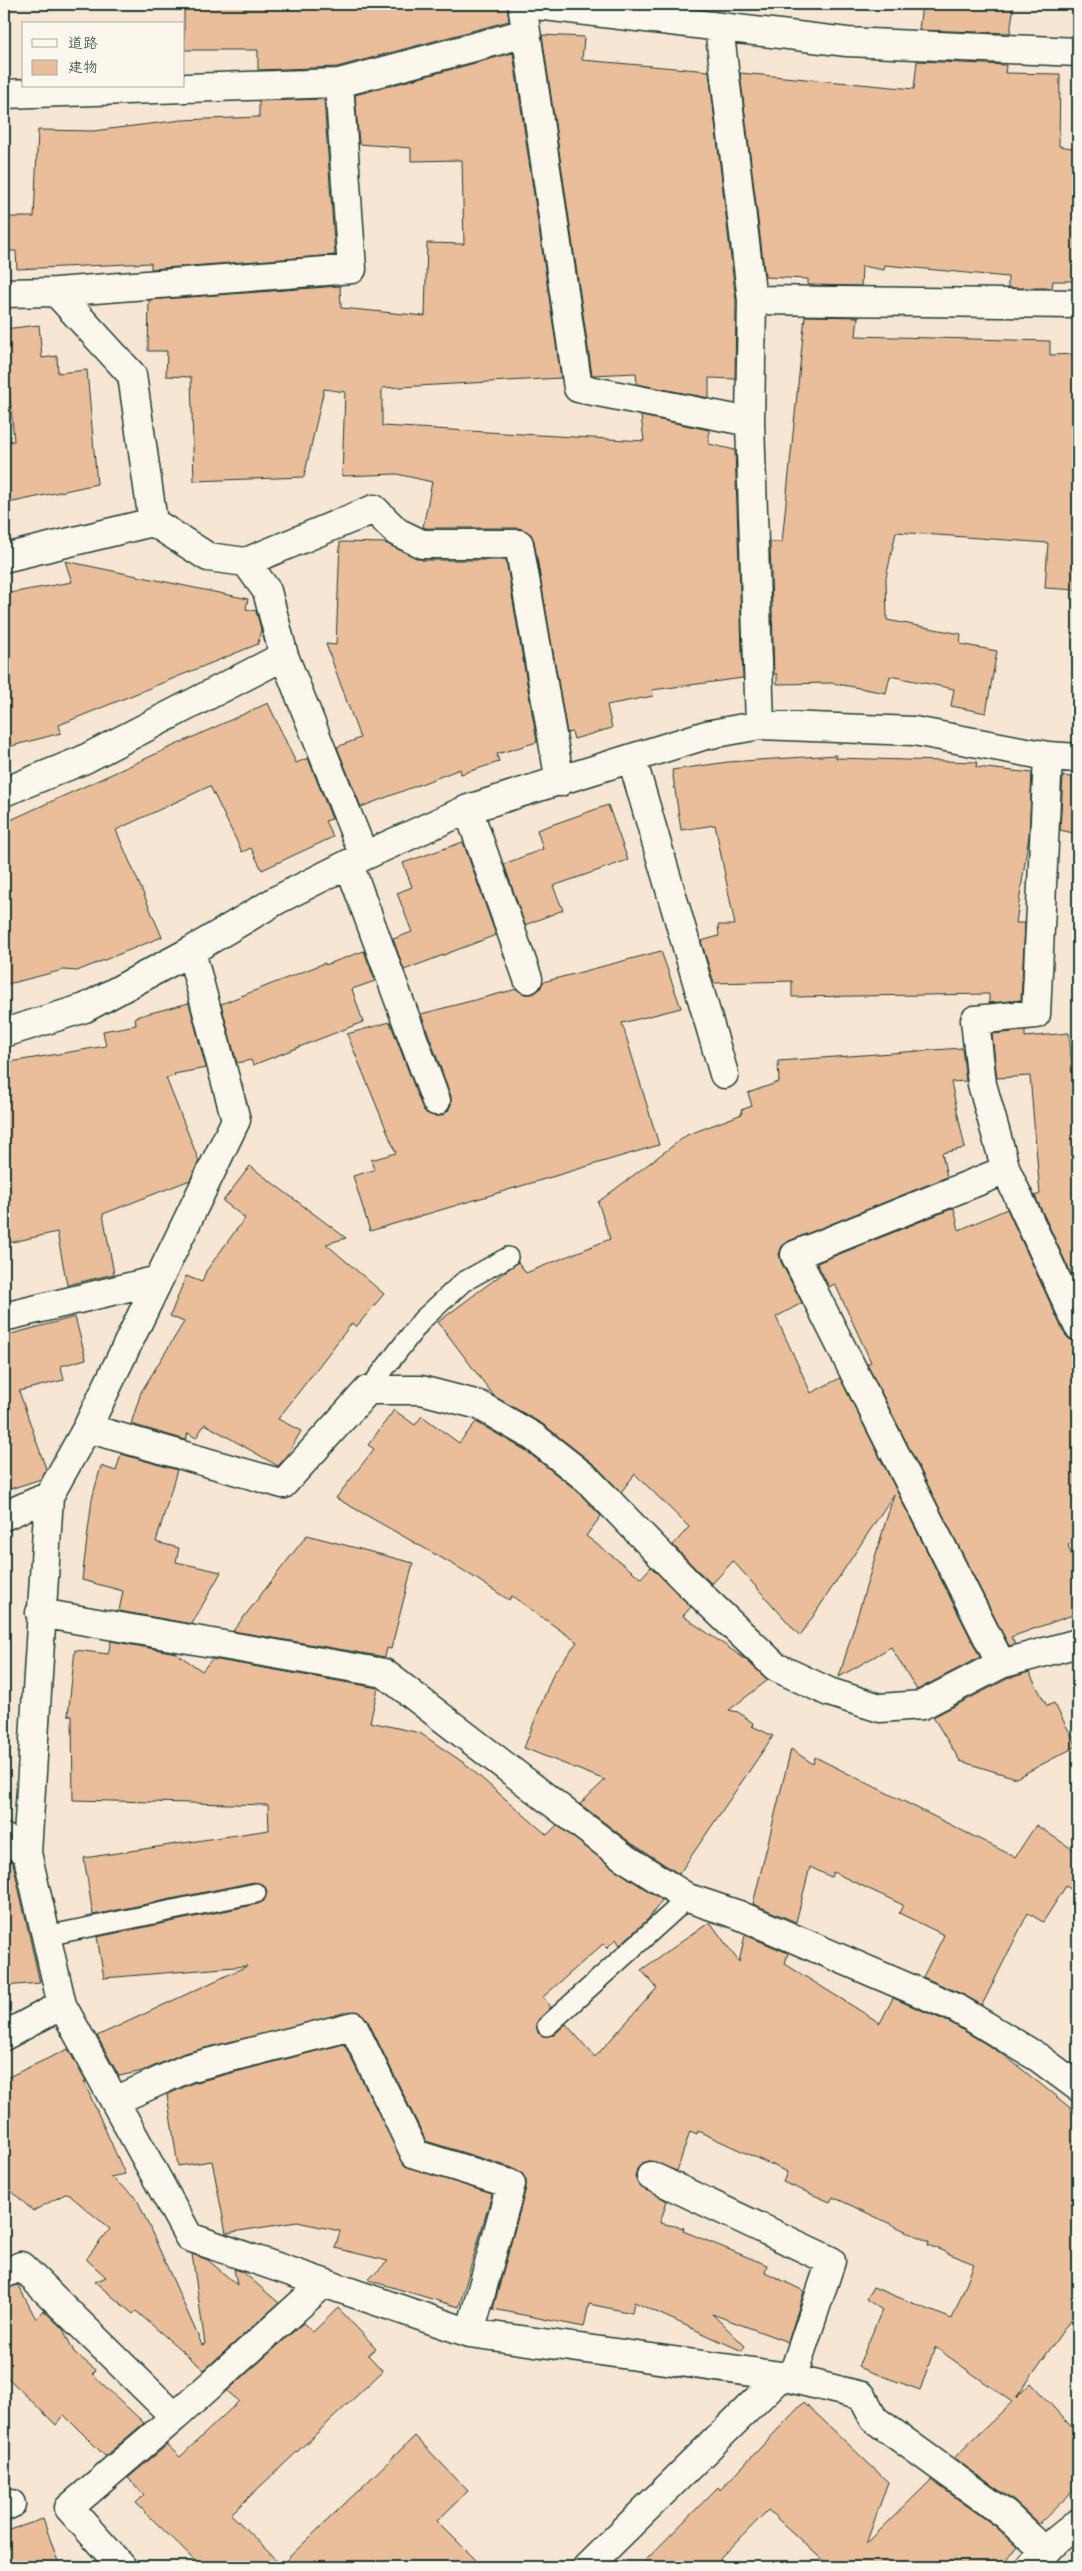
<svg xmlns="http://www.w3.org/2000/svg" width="1082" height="2571" font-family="Sriracha,'Klee One',sans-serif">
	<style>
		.building { fill: #eabe9a; stroke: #1f3d34 }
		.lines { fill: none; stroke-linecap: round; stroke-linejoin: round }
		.service-casing { stroke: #1f3d34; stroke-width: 22 }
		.minor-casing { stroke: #1f3d34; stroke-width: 31 }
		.tertiary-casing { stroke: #1f3d34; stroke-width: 31 }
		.service { stroke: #fbf7ec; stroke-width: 19 }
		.minor { stroke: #fbf7ec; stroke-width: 28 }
		.tertiary { stroke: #fbf7ec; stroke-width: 28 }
	</style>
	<rect width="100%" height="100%" fill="#f6e6d3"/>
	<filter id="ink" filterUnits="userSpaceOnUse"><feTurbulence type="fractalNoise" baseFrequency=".02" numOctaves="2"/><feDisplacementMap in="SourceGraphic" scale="10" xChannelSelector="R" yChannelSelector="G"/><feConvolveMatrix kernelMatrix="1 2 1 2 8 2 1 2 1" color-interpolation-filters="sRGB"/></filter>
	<g filter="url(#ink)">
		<path class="building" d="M 184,4 L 507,4 L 509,21 L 337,67 L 258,70 L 258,50 L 184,50 Z
			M 922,4 L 1014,4 L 1010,33 L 919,30 Z
			M 542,35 L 584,37 L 582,60 L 709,71 L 736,301 L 735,379 L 709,378 L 709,398 L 637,384 L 636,373 L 592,375 Z
			M 513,53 L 561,378 L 382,388 L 382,426 L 644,441 L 641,416 L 709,430 L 709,444 L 735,450 L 743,678 L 652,690 L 653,696 L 607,705 L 612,728 L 574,739 L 572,732 L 567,733 L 534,541 L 531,534 L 519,528 L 426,528 L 423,527 L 432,482 L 397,474 L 342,476 L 345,392 L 324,389 L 304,477 L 194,481 L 191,377 L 166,376 L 167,351 L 148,351 L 149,300 L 340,286 L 341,308 L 425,316 L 427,243 L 464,244 L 462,160 L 411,161 L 411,148 L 359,144 L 355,95 Z
			M 917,61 L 1006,65 L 1005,73 L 1060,74 L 1059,146 L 1078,149 L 1078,281 L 1053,281 L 1052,288 L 1008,288 L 1008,277 L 885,265 L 884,270 L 862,266 L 861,286 L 808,285 L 808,279 L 765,277 L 740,73 L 914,89 Z
			M 324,99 L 335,255 L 151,269 L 151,263 L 17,269 L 16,251 L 4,251 L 4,217 L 34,217 L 38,130 L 93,131 L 182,120 L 259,117 L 259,101 Z
			M 805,316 L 858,317 L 856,336 L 1050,341 L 1050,355 L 1078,354 L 1078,590 L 1045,588 L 1048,543 L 896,532 L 886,578 L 887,620 L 961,634 L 960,644 L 997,651 L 986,713 L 951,706 L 954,689 L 890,676 L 886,693 L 832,683 L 777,684 L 777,674 L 774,674 L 770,542 L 782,542 Z
			M 39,325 L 42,358 L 57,356 L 58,373 L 87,370 L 97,484 L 4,504 L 4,443 L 14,441 L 4,329 Z
			M 340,542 L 385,543 L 422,560 L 506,560 L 537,742 L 497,754 L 499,762 L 461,774 L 460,769 L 361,807 L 337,747 L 360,738 L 326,644 L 336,645 Z
			M 65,561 L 248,599 L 246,609 L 256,611 L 261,629 L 258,644 L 59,725 L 61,733 L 4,748 L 4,594 L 72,582 Z
			M 268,703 L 296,763 L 308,758 L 332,819 L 325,821 L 333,837 L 262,870 L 251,848 L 242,852 L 210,786 L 116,830 L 162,937 L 77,971 L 63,970 L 4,985 L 4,823 Z
			M 836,755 L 836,758 L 977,762 L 976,767 L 1032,773 L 1029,835 L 1016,923 L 1025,923 L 1021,1000 L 989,1003 L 989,994 L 792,997 L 792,981 L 714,983 L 701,941 L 719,936 L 718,925 L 735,925 L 715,825 L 681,830 L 672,770 L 728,762 Z
			M 1063,776 L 1078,778 L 1078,834 L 1060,830 Z
			M 608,805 L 628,860 L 553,886 L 563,910 L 525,925 L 504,864 L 543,849 L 537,830 Z
			M 463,842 L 496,935 L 404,970 L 393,939 L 412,932 L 397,893 L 412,887 L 403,863 Z
			M 364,951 L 375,981 L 352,989 L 363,1022 L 253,1065 L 251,1060 L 237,1063 L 221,1004 L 325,963 L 325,965 Z
			M 661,951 L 681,1008 L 622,1023 L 659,1145 L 370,1231 L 353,1176 L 374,1170 L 371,1160 L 396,1153 L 347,1034 L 390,1022 L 422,1107 L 426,1113 L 433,1116 L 441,1116 L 448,1111 L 451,1104 L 451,1096 L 421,1014 L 517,989 L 525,994 L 533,994 L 540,989 L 543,982 Z
			M 189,1003 L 206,1068 L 174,1074 L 175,1076 L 166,1078 L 199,1161 L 190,1180 L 103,1214 L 114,1274 L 67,1285 L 57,1232 L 4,1244 L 4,1063 L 106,1046 L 103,1031 L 136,1025 L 135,1017 Z
			M 1025,1031 L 1025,1037 L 1069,1033 L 1075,1099 L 1078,1099 L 1078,1289 L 1035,1196 L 1040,1194 L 1030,1076 L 997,1078 L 992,1034 Z
			M 962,1048 L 966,1081 L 951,1082 L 965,1148 L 942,1153 L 947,1177 L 789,1241 L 782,1246 L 779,1254 L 781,1262 L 802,1303 L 776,1317 L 811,1393 L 840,1378 L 980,1657 L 917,1690 L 891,1647 L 839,1677 L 894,1494 L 800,1636 L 733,1561 L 712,1584 L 697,1570 L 673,1545 L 689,1527 L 635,1474 L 621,1492 L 596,1466 L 544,1425 L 494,1396 L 438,1322 L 518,1262 L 526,1273 L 610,1239 L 598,1202 L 687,1135 L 742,1114 L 741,1110 L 752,1106 L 748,1093 L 779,1082 L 778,1061 Z
			M 250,1166 L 346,1238 L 326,1244 L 384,1294 L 356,1327 L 352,1323 L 278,1419 L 301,1431 L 287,1456 L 278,1466 L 205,1424 L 196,1438 L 188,1433 L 186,1440 L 131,1424 L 141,1392 L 184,1322 L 170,1316 L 186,1276 L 202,1282 L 206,1271 L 245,1218 L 223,1201 Z
			M 954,1208 L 959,1230 L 1007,1209 L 1064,1333 L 1069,1339 L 1078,1341 L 1078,1539 L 1068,1545 L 1078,1573 L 1078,1613 L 1011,1637 L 1015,1644 L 1009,1646 L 867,1364 L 871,1362 L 835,1284 L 829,1287 L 817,1263 Z
			M 75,1317 L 86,1359 L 61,1366 L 64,1380 L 19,1391 L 46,1469 L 41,1479 L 4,1491 L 4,1336 Z
			M 394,1410 L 415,1425 L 422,1416 L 459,1443 L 476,1422 L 525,1450 L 576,1490 L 601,1516 L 586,1536 L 641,1578 L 651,1567 L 691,1607 L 683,1616 L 745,1659 L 768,1680 L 729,1710 L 738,1712 L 753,1723 L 752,1726 L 773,1736 L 679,1874 L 631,1843 L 580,1804 L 605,1780 L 524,1748 L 553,1674 L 577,1642 L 512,1596 L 509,1600 L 461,1569 L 336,1498 L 374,1449 L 368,1445 Z
			M 121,1454 L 177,1470 L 156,1542 L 179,1548 L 176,1562 L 221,1572 L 192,1624 L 119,1611 L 123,1591 L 82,1580 L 92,1499 L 101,1466 L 116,1471 Z
			M 307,1535 L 413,1563 L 391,1649 L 387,1648 L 385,1657 L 233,1631 Z
			M 111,1641 L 176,1653 L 202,1671 L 212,1659 L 378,1688 L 370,1722 L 420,1733 L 464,1763 L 547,1835 L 557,1825 L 613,1868 L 662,1900 L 650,1917 L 620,1945 L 616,1939 L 607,1948 L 603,1944 L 543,1997 L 551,2007 L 536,2023 L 538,2033 L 543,2036 L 554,2035 L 566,2024 L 595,2057 L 657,1988 L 641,1970 L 710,1922 L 739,1962 L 745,1935 L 788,1953 L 785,1964 L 880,2023 L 893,1998 L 951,2023 L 1004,2055 L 1078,2114 L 1078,2309 L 1016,2398 L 1031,2383 L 1078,2434 L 1078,2486 L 1039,2524 L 1014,2501 L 954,2458 L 1012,2402 L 935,2347 L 920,2390 L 858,2367 L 882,2310 L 866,2299 L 873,2287 L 952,2319 L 974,2264 L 928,2245 L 929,2242 L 833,2197 L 830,2202 L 783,2182 L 787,2172 L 698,2131 L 697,2134 L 690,2131 L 677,2171 L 649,2161 L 642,2163 L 637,2169 L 635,2177 L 638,2184 L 667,2201 L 660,2223 L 684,2228 L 683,2231 L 767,2265 L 765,2272 L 804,2291 L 788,2342 L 712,2314 L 745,2346 L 742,2351 L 634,2302 L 632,2313 L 589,2304 L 584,2327 L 493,2309 L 526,2188 L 526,2180 L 522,2173 L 516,2169 L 426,2141 L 367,2019 L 357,2011 L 184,2053 L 143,2071 L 119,2076 L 97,2036 L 247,1966 L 104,1978 L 97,1937 L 258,1904 L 264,1901 L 267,1891 L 264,1885 L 254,1882 L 93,1915 L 84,1858 L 269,1830 L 268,1805 L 73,1800 L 72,1716 L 68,1715 L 75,1650 L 108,1654 Z
			M 1029,1672 L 1047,1706 L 1054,1703 L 1077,1746 L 1016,1778 L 960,1761 L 933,1717 L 1007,1679 Z
			M 791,1749 L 813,1764 L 815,1757 L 1015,1857 L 1036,1825 L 1078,1853 L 1078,1894 L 1066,1886 L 1043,1922 L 1028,1913 L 982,2005 L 964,1995 L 923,1977 L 944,1935 L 899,1913 L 903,1905 L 833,1872 L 831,1877 L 810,1867 L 796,1922 L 753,1904 Z
			M 4,1856 L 13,1863 L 40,1983 L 4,1986 Z
			M 344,2044 L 405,2166 L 492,2194 L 459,2307 L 368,2280 L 388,2261 L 335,2248 L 340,2231 L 297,2222 L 226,2233 L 212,2161 L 178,2166 L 167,2095 L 193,2083 Z
			M 68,2049 L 86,2082 L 84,2082 L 125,2174 L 110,2177 L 136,2197 L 202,2345 L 205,2344 L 192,2254 L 208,2260 L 237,2285 L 234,2269 L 243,2272 L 279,2303 L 204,2370 L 136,2311 L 133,2314 L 95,2282 L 106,2277 L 86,2259 L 110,2229 L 67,2193 L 33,2211 L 4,2184 L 4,2079 Z
			M 18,2285 L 36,2319 L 43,2310 L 63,2329 L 74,2352 L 96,2370 L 92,2374 L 144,2423 L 105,2456 L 64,2415 L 56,2425 L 4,2374 L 4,2289 Z
			M 338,2308 L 376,2348 L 368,2355 L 383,2371 L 231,2514 L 281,2565 L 415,2436 L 468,2491 L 437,2521 L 483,2567 L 201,2567 L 136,2503 L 144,2495 L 128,2478 L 167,2445 L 180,2457 L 239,2401 L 227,2391 L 303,2323 L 313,2332 Z
			M 804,2402 L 888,2482 L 866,2544 L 931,2480 L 995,2526 L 1017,2546 L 1001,2567 L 830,2567 L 768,2510 L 712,2567 L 639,2567 L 718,2487 L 720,2490 Z
			M 43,2519 L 60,2567 L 4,2567 L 4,2532 Z"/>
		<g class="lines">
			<g class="service-casing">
				<path id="service" d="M 368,1390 L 422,1320 L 463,1282 L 508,1257
					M 46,1936 L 256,1893
					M 547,2026 L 688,1898"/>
			</g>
			<g class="minor-casing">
				<path id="minor" d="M 522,4 L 578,388 L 750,422
					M 528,4 L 847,42 L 1078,52
					M 719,27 L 752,300 L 750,422 L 760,725
					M 4,94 L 339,83 L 526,33
					M 56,292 L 132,375 L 153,522 L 208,557 L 246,562 L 267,591 L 284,656 L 364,856
					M 4,293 L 56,292 L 352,269 L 339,83
					M 752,300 L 1078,304
					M 4,558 L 153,522
					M 246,562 L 374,509 L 397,532 L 422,544 L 519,544 L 560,782
					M 1048,756 L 1036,1014 L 975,1020 L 982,1084 L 1006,1170 L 1078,1326
					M 632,759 L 724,1074
					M 4,792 L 83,760 L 284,656
					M 468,809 L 528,979
					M 349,864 L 436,1101
					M 4,1033 L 85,1008 L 191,951 L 277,900 L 364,856 L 468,809 L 706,735 L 760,725 L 914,731 L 1048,756 L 1078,758
					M 4,1317 L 158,1280
					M 87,1428 L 283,1484 L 368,1390 L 421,1390 L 479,1405 L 534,1437 L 586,1478 L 686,1581 L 776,1667 L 829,1692 L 880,1708 L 922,1705 L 1001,1664 L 1078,1643
					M 4,1516 L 49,1496
					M 40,1613 L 384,1673 L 622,1856 L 688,1898 L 739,1915 L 958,2009 L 1039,2058 L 1078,2087
					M 1001,1664 L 795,1255 L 1006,1170
					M 4,1838 L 27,1853 L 62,2005 L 189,2237 L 470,2333 L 781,2376 L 862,2396 L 874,2419 L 1005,2514 L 1046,2552
					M 27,1853 L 49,1496 L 87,1428 L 236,1120 L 191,951
					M 4,2036 L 62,2005
					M 115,2101 L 188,2068 L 353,2026 L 415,2154 L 511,2184 L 470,2333
					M 651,2176 L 831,2261 L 792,2378
					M 4,2274 L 21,2266 L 175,2417 L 69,2508 L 122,2567
					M 175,2417 L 324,2283
					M 4,2507 L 11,2504
					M 587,2567 L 781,2376"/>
			</g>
			<g class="tertiary-casing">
				<path id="tertiary" d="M 1031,2567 L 1058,2539 L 1078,2523"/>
			</g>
			<use href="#service" class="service"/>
			<use href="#minor" class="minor"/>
			<use href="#tertiary" class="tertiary"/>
		</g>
	</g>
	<rect width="1082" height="2571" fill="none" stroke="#fbf7ec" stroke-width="20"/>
	<rect x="10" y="10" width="1062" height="2551" fill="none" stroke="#1f3d34" stroke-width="2" filter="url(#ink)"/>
	<rect x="22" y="22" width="162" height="65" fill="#fbf7ec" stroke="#a3ada2"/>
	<rect x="32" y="39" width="25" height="8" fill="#fbf7ec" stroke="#a3ada2"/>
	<text x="68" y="48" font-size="15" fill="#1f3d34">道路</text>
	<rect x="32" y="60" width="25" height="15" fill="#eabe9a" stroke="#a3ada2"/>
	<text x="68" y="72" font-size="15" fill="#1f3d34">建物</text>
</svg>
